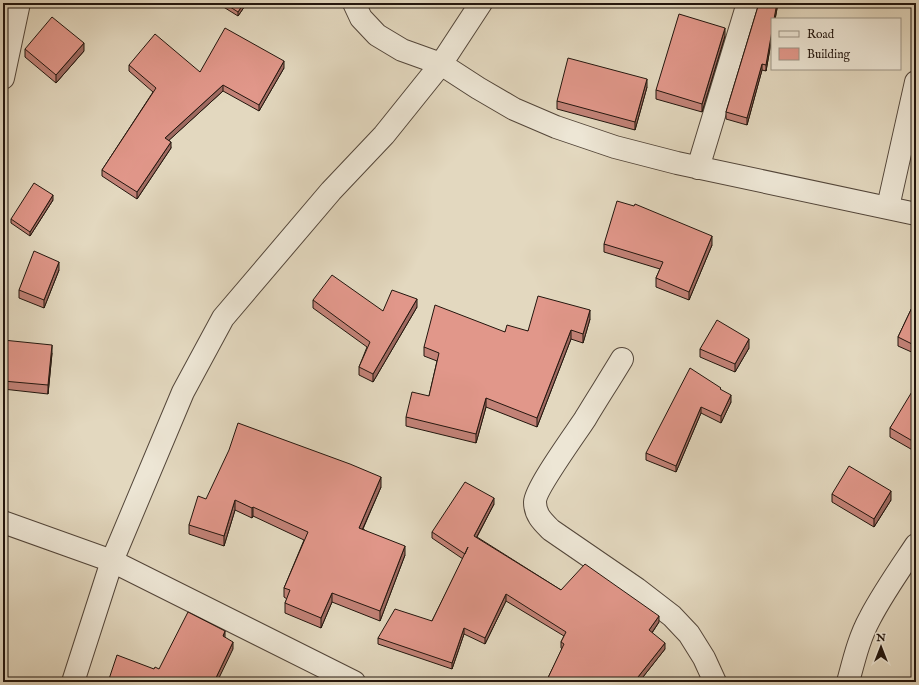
<svg xmlns="http://www.w3.org/2000/svg" width="919" height="685" font-family="'IM FELL English',serif">
	<style>
		.lines { fill: none; stroke-linecap: round; stroke-linejoin: round }
		.minor-casing { stroke: #53463a; stroke-width: 24 }
		.minor { stroke: #ede6d5; stroke-width: 22 }
		.wall { fill: #c28277; stroke: #23160e }
		.shaded-wall { fill: #9e6a61; stroke: #23160e }
		.building { fill: #e1978a; stroke: #23160e }
	</style>
	<rect width="100%" height="100%" fill="#e3d8bf"/>
	<filter id="stains"><feTurbulence type="fractalNoise" baseFrequency=".005" numOctaves="4"/><feColorMatrix values="0 0 0 0 .2 0 0 0 0 .09 0 0 0 0 .02 0 0 0 .5 -.17"/></filter>
	<radialGradient id="worn" r=".72"><stop offset=".6" stop-color="#630" stop-opacity="0"/><stop offset="1" stop-color="#630" stop-opacity=".3"/></radialGradient>
	<g class="lines">
		<g class="minor-casing">
			<path id="minor" d="M 354,3 L 361,18 L 377,35 L 402,50 L 441,64 L 478,88 L 514,109 L 556,127 L 615,147 L 677,163 L 916,214
				M 3,78 L 19,3
				M 698,168 L 748,3
				M 888,207 L 916,82
				M 622,359 C 610,379 597,399 585,419 C 576,433 535,489 535,502 C 535,515 543,522 551,530 L 637,589 L 672,616 L 689,634 L 704,658 L 715,682
				M 3,522 L 112,561 L 354,682
				M 73,682 L 112,561 L 183,392 L 223,318 L 331,191 L 384,135 L 441,64 L 481,3
				M 848,682 C 854,660 859,638 870,618 C 883,593 900,569 916,545"/>
		</g>
		<use href="#minor" class="minor"/>
	</g>
	<path class="wall" d="M 217,3 L 247,3 L 238,16 Z
		M 759,3 L 778,3 L 766,71 L 762,70 L 747,125 L 726,119 L 726,112 Z
		M 725,36 L 702,112 L 656,99 L 656,90 Z
		M 25,49 L 84,51 L 56,83 L 25,57 Z
		M 129,65 L 200,72 L 284,68 L 259,111 L 223,91 L 169,140 L 171,148 L 137,199 L 102,176 L 102,170 L 153,92 L 129,71 Z
		M 647,87 L 635,130 L 557,109 L 557,101 Z
		M 53,200 L 30,236 L 11,223 L 11,219 Z
		M 604,244 L 712,245 L 689,300 L 656,287 L 656,278 L 660,269 L 604,252 Z
		M 59,270 L 44,308 L 19,298 L 19,290 Z
		M 916,299 L 916,354 L 898,346 L 898,337 Z
		M 313,300 L 383,311 L 417,307 L 373,382 L 359,375 L 359,367 L 367,347 L 313,308 Z
		M 590,319 L 583,343 L 571,339 L 537,427 L 486,407 L 476,443 L 406,426 L 406,417 L 429,396 L 437,361 L 424,356 L 424,347 L 505,332 L 528,331 Z
		M 3,340 L 52,353 L 48,394 L 3,389 Z
		M 749,348 L 735,372 L 700,357 L 700,349 Z
		M 721,390 L 731,402 L 721,423 L 701,413 L 676,472 L 646,460 L 646,453 Z
		M 916,391 L 916,452 L 890,437 L 890,428 Z
		M 381,487 L 363,529 L 405,555 L 380,621 L 332,602 L 321,628 L 285,613 L 285,603 L 287,599 L 284,597 L 284,588 L 304,540 L 253,516 L 252,518 L 235,510 L 224,546 L 189,534 L 189,525 L 206,499 Z
		M 832,494 L 891,500 L 874,527 L 832,502 Z
		M 494,504 L 477,537 L 561,590 L 659,622 L 652,633 L 665,649 L 639,682 L 546,682 L 562,649 L 561,648 L 561,642 L 564,636 L 506,601 L 485,644 L 464,634 L 452,669 L 378,644 L 378,638 L 432,621 L 463,559 L 432,538 L 432,532 Z"/>
	<path class="shaded-wall" d="M 244,3 L 247,3 L 238,16 L 238,12 Z
		M 777,3 L 778,3 L 775,19 L 774,19 Z
		M 725,28 L 725,36 L 702,112 L 702,104 Z
		M 772,31 L 772,37 L 766,71 L 766,65 Z
		M 84,43 L 84,51 L 56,83 L 56,75 Z
		M 284,61 L 284,68 L 259,111 L 259,105 Z
		M 762,64 L 762,70 L 747,125 L 747,118 Z
		M 647,79 L 647,87 L 635,130 L 635,122 Z
		M 223,85 L 223,91 L 165,144 L 165,138 Z
		M 171,142 L 171,148 L 137,199 L 137,192 Z
		M 53,195 L 53,200 L 30,236 L 30,232 Z
		M 712,236 L 712,245 L 689,300 L 689,292 Z
		M 59,262 L 59,270 L 44,308 L 44,300 Z
		M 417,299 L 417,307 L 373,382 L 373,374 Z
		M 590,310 L 590,319 L 583,343 L 583,334 Z
		M 571,330 L 571,339 L 537,427 L 537,418 Z
		M 749,339 L 749,348 L 735,372 L 735,364 Z
		M 52,345 L 52,353 L 48,394 L 48,385 Z
		M 731,395 L 731,402 L 721,423 L 721,416 Z
		M 486,398 L 486,407 L 476,443 L 476,434 Z
		M 701,407 L 701,413 L 676,472 L 676,466 Z
		M 381,477 L 381,487 L 359,537 L 359,528 Z
		M 891,491 L 891,500 L 874,527 L 874,519 Z
		M 494,498 L 494,504 L 474,542 L 474,536 Z
		M 235,500 L 235,510 L 224,546 L 224,536 Z
		M 253,507 L 253,516 L 252,518 L 252,508 Z
		M 405,546 L 405,555 L 380,621 L 380,611 Z
		M 332,593 L 332,602 L 321,628 L 321,618 Z
		M 506,594 L 506,601 L 485,644 L 485,638 Z
		M 659,616 L 659,622 L 649,637 L 649,630 Z
		M 464,628 L 464,634 L 452,669 L 452,663 Z
		M 225,631 L 225,638 L 223,636 Z
		M 233,642 L 233,649 L 217,682 L 214,682 Z
		M 665,643 L 665,649 L 639,682 L 634,682 Z"/>
	<path class="building" d="M 224,3 L 244,3 L 238,12 Z
		M 759,3 L 777,3 L 774,19 L 772,19 L 772,31 L 766,65 L 762,64 L 747,118 L 726,112 Z
		M 679,14 L 725,28 L 702,104 L 656,90 Z
		M 52,17 L 84,43 L 56,75 L 25,49 Z
		M 225,28 L 284,61 L 259,105 L 223,85 L 165,138 L 171,142 L 137,192 L 102,170 L 156,88 L 129,65 L 155,34 L 200,72 Z
		M 568,58 L 647,79 L 635,122 L 557,101 Z
		M 34,183 L 53,195 L 30,232 L 11,219 Z
		M 617,201 L 634,206 L 635,204 L 712,236 L 689,292 L 656,278 L 663,262 L 604,244 Z
		M 34,251 L 59,262 L 44,300 L 19,290 Z
		M 332,275 L 383,311 L 392,290 L 417,299 L 373,374 L 359,367 L 370,342 L 313,300 Z
		M 538,296 L 590,310 L 583,334 L 571,330 L 537,418 L 486,398 L 476,434 L 406,417 L 412,392 L 429,396 L 439,353 L 424,347 L 435,305 L 505,332 L 507,325 L 528,331 Z
		M 916,299 L 916,346 L 898,337 Z
		M 717,320 L 749,339 L 735,364 L 700,349 Z
		M 3,340 L 52,345 L 48,385 L 3,381 Z
		M 690,368 L 721,388 L 720,389 L 731,395 L 721,416 L 701,407 L 676,466 L 646,453 Z
		M 913,390 L 916,391 L 916,443 L 890,428 Z
		M 238,423 L 350,464 L 381,477 L 359,528 L 405,546 L 380,611 L 332,593 L 321,618 L 285,603 L 290,590 L 284,588 L 308,532 L 253,507 L 252,508 L 235,500 L 224,536 L 189,525 L 198,496 L 206,499 L 229,450 Z
		M 849,466 L 891,491 L 874,519 L 832,494 Z
		M 465,482 L 494,498 L 474,536 L 561,590 L 585,564 L 659,616 L 649,630 L 665,643 L 634,682 L 546,682 L 564,644 L 561,642 L 566,632 L 506,594 L 485,638 L 464,628 L 452,663 L 378,638 L 395,609 L 432,621 L 468,547 L 465,554 L 432,532 Z
		M 188,612 L 225,631 L 223,636 L 233,642 L 214,682 L 108,682 L 117,655 L 154,669 L 155,667 L 159,669 Z"/>
	<rect width="919" height="685" fill="none" stroke="#e3d8bf" stroke-width="16"/>
	<rect x="4" y="4" width="911" height="677" fill="none" stroke="#23160e" stroke-width="2"/>
	<rect x="8" y="8" width="903" height="669" fill="none" stroke="#23160e"/>
	<rect x="771" y="18" width="130" height="52" fill="#ede6d5" stroke="#9c9385"/>
	<rect x="779" y="31" width="20" height="6" fill="#ede6d5" stroke="#9c9385"/>
	<text x="807" y="38" font-size="12" fill="#23160e">Road</text>
	<rect x="779" y="48" width="20" height="12" fill="#e1978a" stroke="#9c9385"/>
	<text x="807" y="58" font-size="12" fill="#23160e">Building</text>
	<g transform="translate(881 647)" stroke="#ede6d5" stroke-width="3" paint-order="stroke">
	<path d="M0-3L7 15L0 10L-7 15Z" fill="#23160e"/>
	<text y="-6" font-size="11" font-weight="bold" text-anchor="middle" fill="#23160e">N</text>
	</g>
	<rect width="100%" height="100%" filter="url(#stains)"/>
	<rect width="100%" height="100%" fill="url(#worn)"/>
</svg>
